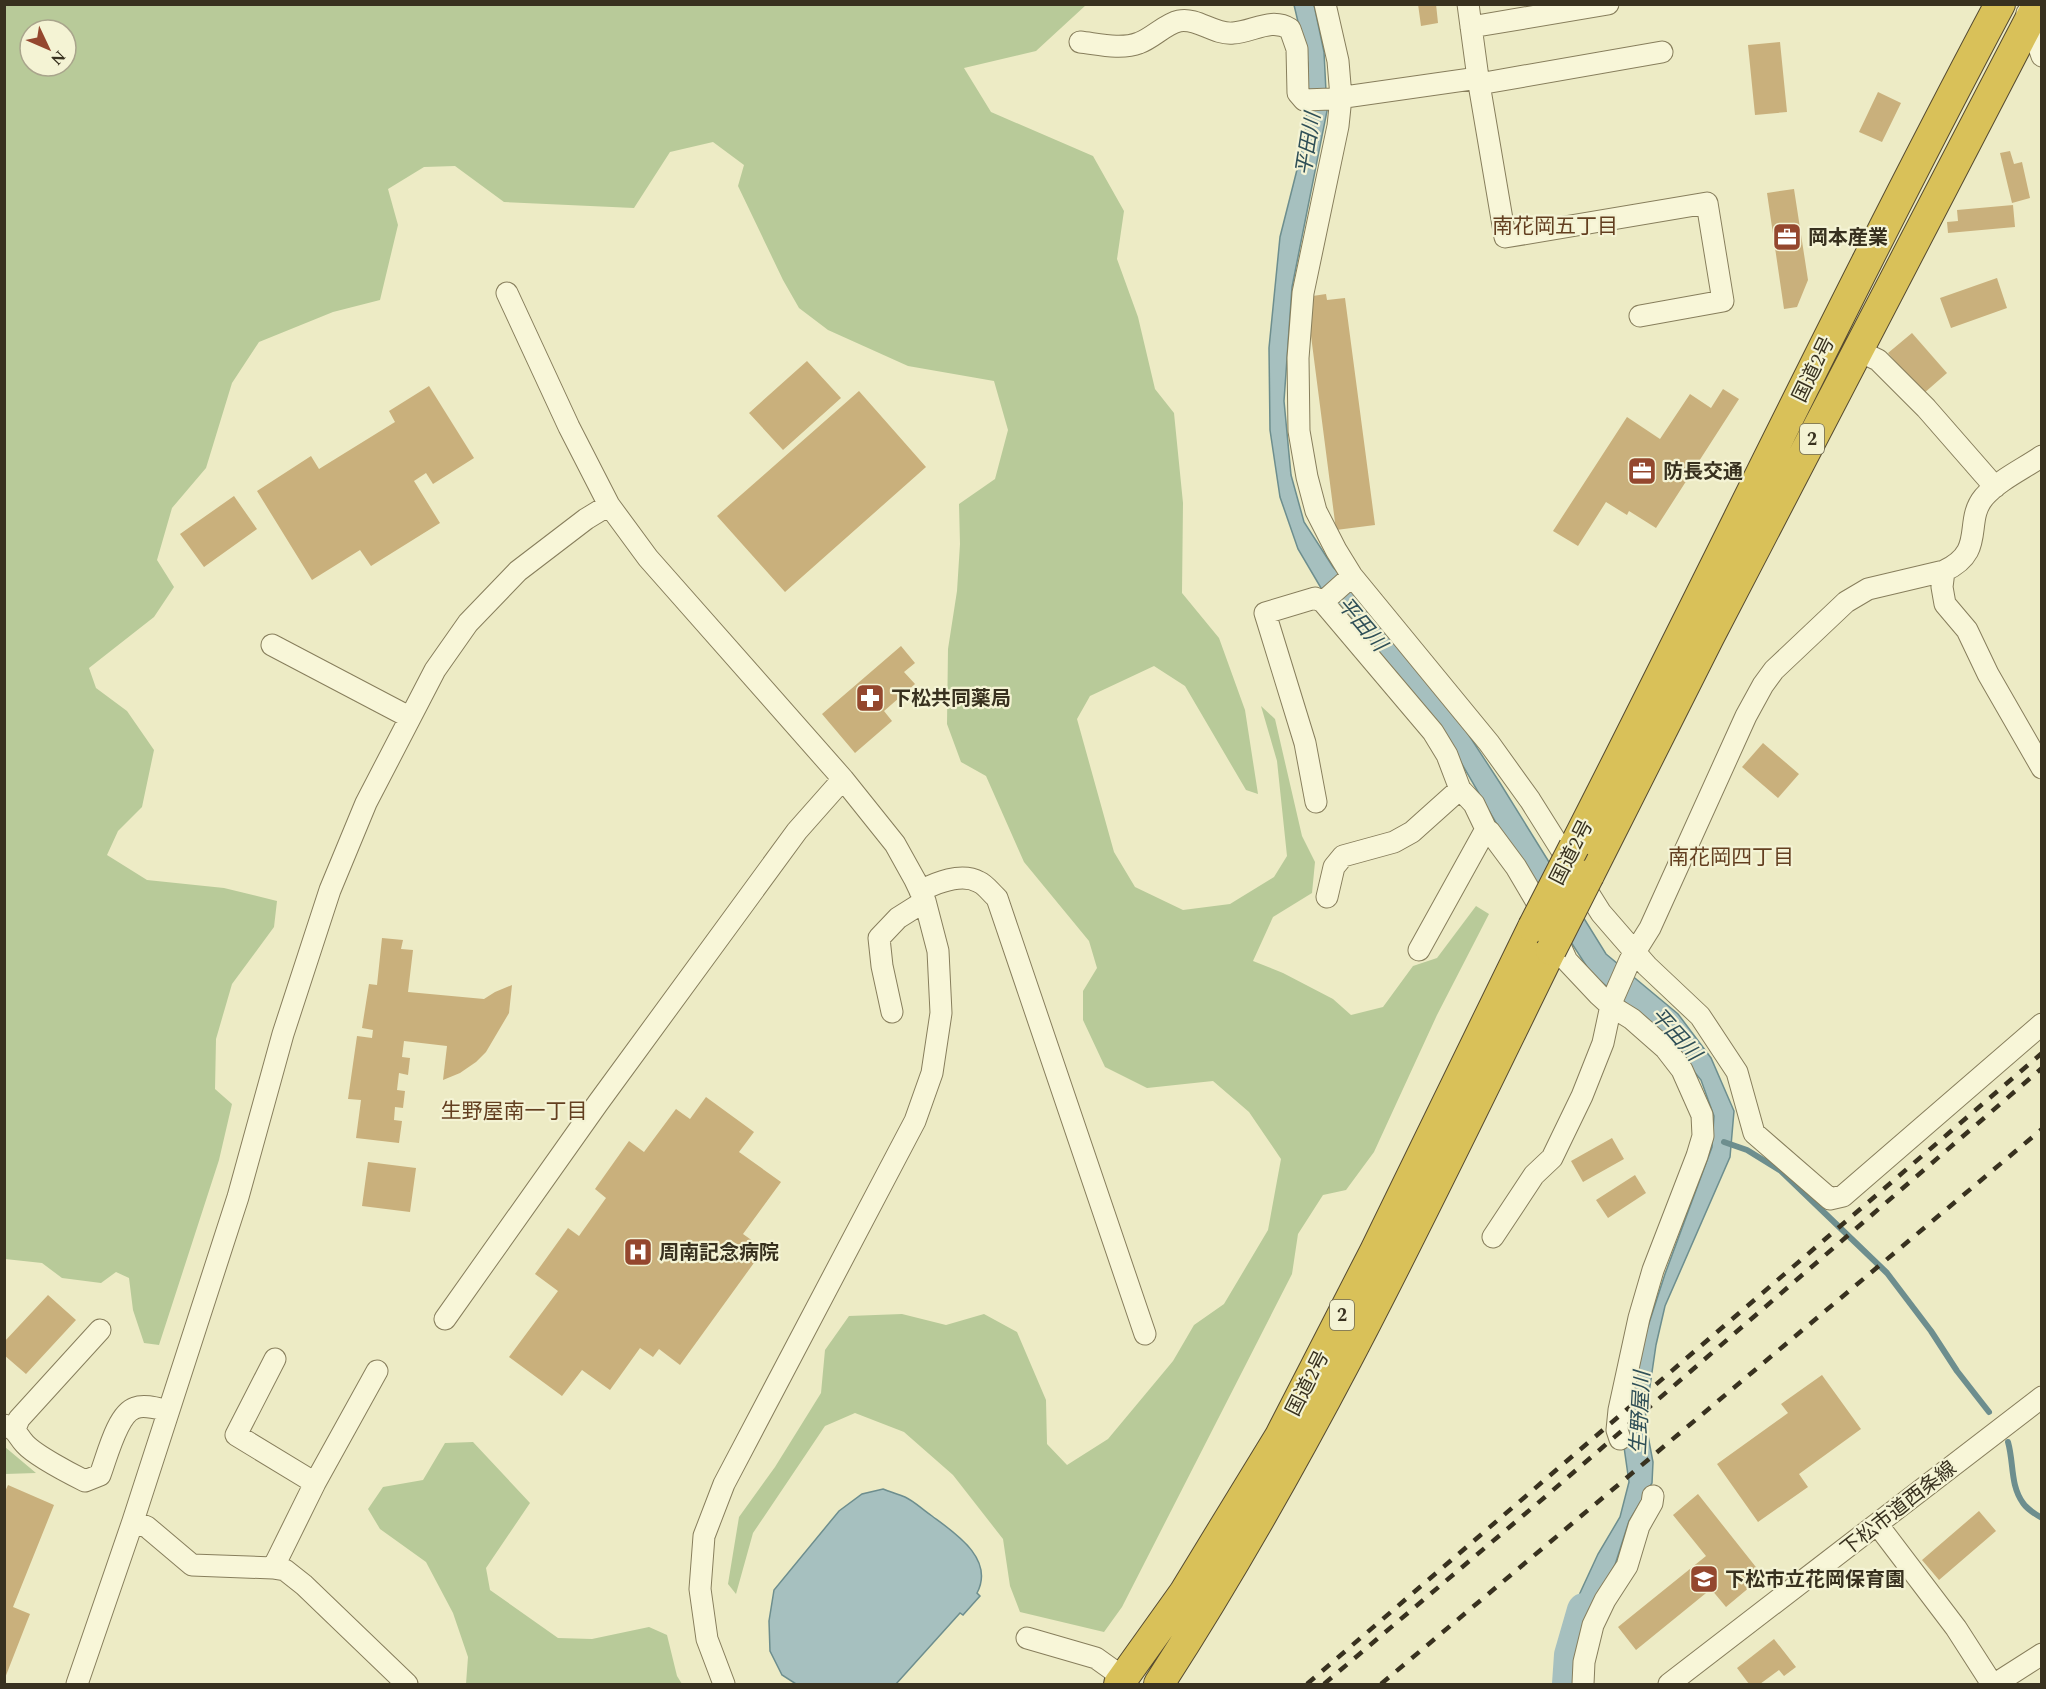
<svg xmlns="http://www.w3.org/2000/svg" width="2046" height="1689" font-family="Spectral,'Noto Sans JP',serif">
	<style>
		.green { fill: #b8ca99; fill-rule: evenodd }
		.water { fill: #a6c0bf; stroke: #6d8e8e; stroke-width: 1.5 }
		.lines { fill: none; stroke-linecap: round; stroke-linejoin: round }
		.stream { stroke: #6d8e8e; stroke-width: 6 }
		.river { stroke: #a6c0bf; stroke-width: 34 }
		.building { fill: #c9b07c }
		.minor-casing { stroke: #877e5c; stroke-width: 23 }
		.highway-casing { stroke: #554a30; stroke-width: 32 }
		.minor { stroke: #f8f6d8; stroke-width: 21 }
		.highway { stroke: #d9c159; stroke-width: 30 }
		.rail { stroke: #38311f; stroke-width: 4.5; stroke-dasharray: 10 10; stroke-linecap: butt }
		.highway-bridge-casing { stroke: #554a30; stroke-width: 32; stroke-linecap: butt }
		.highway-bridge { stroke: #d9c159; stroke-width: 30 }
		.labels { text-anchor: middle; stroke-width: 4.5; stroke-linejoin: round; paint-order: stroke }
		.shield { fill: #f4f3d4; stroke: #706b55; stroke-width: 1.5 }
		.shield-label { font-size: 18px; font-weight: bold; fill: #38311f }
		.poi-label { font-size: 20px; font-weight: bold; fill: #38311f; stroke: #f4f3d4; text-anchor: start }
		.street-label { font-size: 20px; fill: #38311f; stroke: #f4f3d4 }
		.water-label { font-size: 21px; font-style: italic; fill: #2f4f57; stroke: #f4f3d4 }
		.neighbourhood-label { font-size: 21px; fill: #633f20; stroke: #f4f3d4 }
	</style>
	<rect width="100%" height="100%" fill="#edebc5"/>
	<path class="green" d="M 5,4 L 1086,5 L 1036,51 L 964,68 L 991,112 L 1093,156 L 1124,211 L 1117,259 L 1138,317 L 1155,389 L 1174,413 L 1183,503 L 1182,593 L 1219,638 L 1245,710 L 1258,794 L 1246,790 L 1185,686 L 1154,666 L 1090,696 L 1077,719 L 1114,852 L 1135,887 L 1183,910 L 1230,904 L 1274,877 L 1287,856 L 1277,761 L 1261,706 L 1275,719 L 1302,836 L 1315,862 L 1312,893 L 1273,917 L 1253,961 L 1283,973 L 1333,999 L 1351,1015 L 1383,1007 L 1413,966 L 1437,958 L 1476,906 L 1489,914 L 1437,1015 L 1374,1152 L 1346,1190 L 1323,1195 L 1298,1234 L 1292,1274 L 1122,1607 L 1104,1632 L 1020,1612 L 1010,1586 L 1003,1539 L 953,1475 L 904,1432 L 855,1413 L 825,1426 L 753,1533 L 736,1594 L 728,1584 L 739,1517 L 775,1467 L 821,1393 L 825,1350 L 849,1316 L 902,1314 L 946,1325 L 984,1314 L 1017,1332 L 1046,1400 L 1047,1444 L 1067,1465 L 1108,1439 L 1173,1361 L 1194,1325 L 1224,1304 L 1268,1230 L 1281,1159 L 1249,1112 L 1213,1081 L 1147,1088 L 1105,1067 L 1083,1020 L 1083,991 L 1097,968 L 1089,941 L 1024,862 L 986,776 L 961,762 L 947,724 L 948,649 L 957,591 L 960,544 L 959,504 L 995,479 L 1008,430 L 994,381 L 908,366 L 828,330 L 799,308 L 783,280 L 738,186 L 744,165 L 713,142 L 670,152 L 634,208 L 504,202 L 455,166 L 424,167 L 388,189 L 398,225 L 380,300 L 333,312 L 259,342 L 232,383 L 206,468 L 172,508 L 157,560 L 174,587 L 154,617 L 89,668 L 96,688 L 127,711 L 154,750 L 142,807 L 118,831 L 107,855 L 147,880 L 224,888 L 277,901 L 274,927 L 232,984 L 216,1039 L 215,1089 L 232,1104 L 219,1160 L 159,1345 L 144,1343 L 133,1310 L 129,1278 L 116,1272 L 101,1283 L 62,1278 L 42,1263 L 5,1259 ZM 30,30 L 66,30 L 66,66 L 30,66 Z
		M 473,1442 L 530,1503 L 486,1568 L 490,1590 L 558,1638 L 592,1639 L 649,1627 L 667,1635 L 677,1676 L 682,1684 L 466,1684 L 468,1657 L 453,1613 L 426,1562 L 380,1529 L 368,1509 L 383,1487 L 423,1480 L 445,1443 Z
		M 4,1447 L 5,1447 L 36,1473 L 5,1474 Z"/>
	<path class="water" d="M 1294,5 L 1314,5 L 1324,52 L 1327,111 L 1292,287 L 1284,401 L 1291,475 L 1304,522 L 1333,567 L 1446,700 L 1500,783 L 1606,954 L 1678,1014 L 1711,1058 L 1734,1111 L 1730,1157 L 1665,1306 L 1656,1345 L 1645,1420 L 1653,1462 L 1652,1483 L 1629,1521 L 1615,1565 L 1589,1609 L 1571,1655 L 1571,1621 L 1580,1593 L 1598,1554 L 1620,1517 L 1629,1482 L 1624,1447 L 1639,1354 L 1665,1274 L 1712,1147 L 1714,1116 L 1701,1080 L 1667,1038 L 1591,973 L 1517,859 L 1448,740 L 1321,588 L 1298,549 L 1280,497 L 1270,430 L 1269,348 L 1280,237 L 1304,142 L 1307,108 L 1308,64 Z
		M 883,1489 C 890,1492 898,1494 905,1497 C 914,1501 923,1510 932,1516 C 955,1533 995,1559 977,1593 L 980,1596 L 963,1615 L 960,1613 L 896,1684 L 796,1684 L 782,1675 L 770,1651 L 769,1621 L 774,1590 L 839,1511 L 862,1494 Z"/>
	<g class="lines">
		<path class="stream" d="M 1724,1142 L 1747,1150 L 1781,1171 L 1887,1273 L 1931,1331 L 1957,1371 L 1989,1412
			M 2008,1442 C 2014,1463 2010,1485 2023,1503 C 2027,1509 2035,1514 2042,1518"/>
		<path class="river" d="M 1569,1684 L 1571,1655 L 1584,1610"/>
	</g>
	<path class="building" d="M 1418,4 L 1436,4 L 1438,23 L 1421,26 Z
		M 1780,42 L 1787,112 L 1755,115 L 1748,45 Z
		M 1878,92 L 1901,103 L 1882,142 L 1859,132 Z
		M 2010,151 L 2014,164 L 2022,162 L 2030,198 L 2012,203 L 2000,153 Z
		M 1794,189 L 1808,280 L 1797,307 L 1784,309 L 1767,193 Z
		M 2013,205 L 2015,227 L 1948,233 L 1947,222 L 1958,221 L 1957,210 Z
		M 1997,278 L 2007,308 L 1951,328 L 1940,298 Z
		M 1326,294 L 1327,300 L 1345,298 L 1375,525 L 1336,530 L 1306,297 Z
		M 1912,333 L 1947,373 L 1923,394 L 1888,353 Z
		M 807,361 L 841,398 L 783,450 L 749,413 Z
		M 429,386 L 474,458 L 433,484 L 426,473 L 414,481 L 440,523 L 371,566 L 360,550 L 312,580 L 257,491 L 311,456 L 319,469 L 395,422 L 389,411 Z
		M 1723,389 L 1739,399 L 1656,528 L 1629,511 L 1627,515 L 1606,502 L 1578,546 L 1553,531 L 1627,417 L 1660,439 L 1690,394 L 1711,408 Z
		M 859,391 L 926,467 L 785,592 L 717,516 Z
		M 234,496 L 257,529 L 204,567 L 180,534 Z
		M 901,646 L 915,663 L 904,672 L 915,684 L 884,711 L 892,721 L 855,753 L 822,714 Z
		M 1763,743 L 1799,774 L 1778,798 L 1742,767 Z
		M 382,938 L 403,940 L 401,949 L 413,950 L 408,992 L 484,999 L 495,992 L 512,985 L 509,1013 L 486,1052 L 476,1062 L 460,1073 L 443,1080 L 447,1046 L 404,1041 L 402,1057 L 410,1058 L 408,1075 L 399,1073 L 397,1090 L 405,1091 L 403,1108 L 395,1107 L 394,1120 L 402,1121 L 399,1143 L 356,1138 L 361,1100 L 348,1099 L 357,1036 L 372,1038 L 373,1030 L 362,1028 L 369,984 L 377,985 Z
		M 706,1097 L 754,1132 L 739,1152 L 781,1182 L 743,1234 L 764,1249 L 680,1365 L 659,1349 L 653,1357 L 640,1348 L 610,1390 L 582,1370 L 562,1396 L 509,1357 L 558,1291 L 535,1274 L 568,1228 L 579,1236 L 606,1198 L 595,1189 L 629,1141 L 644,1152 L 676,1109 L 690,1119 Z
		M 1612,1138 L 1624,1159 L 1583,1182 L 1571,1161 Z
		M 368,1162 L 416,1168 L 410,1212 L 362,1206 Z
		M 1635,1175 L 1646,1193 L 1608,1218 L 1596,1200 Z
		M 48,1295 L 76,1320 L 26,1374 L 4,1355 L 4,1342 Z
		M 1822,1375 L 1861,1429 L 1799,1474 L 1808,1487 L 1758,1522 L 1717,1464 L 1788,1413 L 1781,1404 Z
		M 8,1485 L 54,1505 L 13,1607 L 30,1614 L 5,1678 L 4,1494 Z
		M 1698,1494 L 1763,1576 L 1726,1607 L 1711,1589 L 1636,1650 L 1618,1627 L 1706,1556 L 1673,1515 Z
		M 1979,1511 L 1996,1531 L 1939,1580 L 1922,1560 Z
		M 1774,1639 L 1796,1667 L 1784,1676 L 1779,1670 L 1760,1684 L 1749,1684 L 1737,1668 Z"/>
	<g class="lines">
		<g class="minor-casing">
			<path id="minor" d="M 1325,4 L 1338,61 L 1341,97 L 1338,126 L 1303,293 L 1298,358 L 1299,431 L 1307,477 L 1316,511 L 1336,550 L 1352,576 L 1489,743 L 1530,800 L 1601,913 L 1647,966 L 1700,1016 L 1737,1072 L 1754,1133 L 1830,1199 L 1843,1196 L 2042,1024
				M 1468,4 L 1478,78 L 1505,237 L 1707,203 L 1723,301 L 1640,316
				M 2027,13 L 2042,56
				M 1471,27 L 1608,4
				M 1080,42 C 1098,44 1121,50 1139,43 C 1153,38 1165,24 1179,21 C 1197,17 1214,35 1233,33 C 1253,32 1271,17 1290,29 L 1297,49 L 1298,93 L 1304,100 L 1331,99 L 1478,78
				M 1479,84 L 1662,52
				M 507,293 L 569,427 L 609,505 L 648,558 L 843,779 L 895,844 L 915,880 L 925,901 L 938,951 L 941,1013 L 932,1073 L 915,1121 L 724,1484 L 704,1536 L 700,1589 L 707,1639 L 724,1684
				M 1859,351 L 1878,360 L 1926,408 L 1995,487
				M 1944,571 L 1942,587 L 1945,604 L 1967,630 L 1988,674 L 2042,768
				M 1323,602 L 1352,576
				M 272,645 L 409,717
				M 1316,802 L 1305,743 L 1265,613 L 1315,598 L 1323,602 L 1433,732 L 1447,755 L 1460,789 L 1474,804 L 1486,829 L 1419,950
				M 1486,829 L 1490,832 L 1516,867 L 1552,928 L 1567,961 L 1599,995 L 1611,1006 L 1632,1019 L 1665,1048 L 1682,1070 L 1702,1115 L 1703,1136 L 1697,1156 L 1653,1270 L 1639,1318 L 1619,1410 L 1617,1430 L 1620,1439
				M 920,891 C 936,883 961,872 979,882 C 986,885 991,893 997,898 L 1145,1334
				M 1327,897 L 1334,867 L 1343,856 L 1394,842 L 1412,832 L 1460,789
				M 892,1012 L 882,966 L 879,938 L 898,918 L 925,901
				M 1493,1237 L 1534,1175 L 1552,1158 L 1582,1096 L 1603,1043 L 1612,1001 L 1630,960 L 1650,928 L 1746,716 L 1763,685 L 1774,670 L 1846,602 L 1868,589 L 1944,571 C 1987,551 1963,522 1984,497 C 1999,480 2023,469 2042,456
				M 445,1319 L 598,1103 L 797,831 L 843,779
				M 275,1359 L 236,1435 L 315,1483
				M 4,1425 C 18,1430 16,1434 25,1444 C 35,1455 71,1474 85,1481 L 100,1475 C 107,1457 117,1414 135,1408 C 145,1404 159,1409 168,1411
				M 15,1429 L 19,1419 L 100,1330
				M 133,1521 L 147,1527 L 192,1565 L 273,1568 L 285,1570 L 304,1585 L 407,1684
				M 1877,1524 L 1956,1628 L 1992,1684
				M 273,1568 L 315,1483 L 377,1371
				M 1027,1638 L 1096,1658 L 1124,1678
				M 77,1684 L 133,1521 L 238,1197 L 283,1034 L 330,890 L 366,803 L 435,670 L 468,623 L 518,571 L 586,519 L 609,505
				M 1583,1684 L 1584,1662 L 1593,1625 L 1605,1600 L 1627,1566 L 1639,1526 L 1652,1503 L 1653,1496
				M 1669,1684 L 2042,1397
				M 1995,1684 L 2042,1654"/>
		</g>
		<g class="highway-casing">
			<path id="highway" d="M 1574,847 C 1717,567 1852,282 2000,4
				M 1589,875 L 1709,637 L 2038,4
				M 1119,1684 L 1184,1593 L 1280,1436 L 1375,1251 L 1533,927
				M 1159,1684 C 1310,1451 1429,1199 1551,950"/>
		</g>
		<use href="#minor" class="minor"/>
		<use href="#highway" class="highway"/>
		<path class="rail" d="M 1307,1684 L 2042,1053
			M 1324,1684 L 1545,1497 L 2042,1068
			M 1381,1684 L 2042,1129"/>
		<g class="highway-bridge-casing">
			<path id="highway-bridge" d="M 1533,927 L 1574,847
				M 1551,950 L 1589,875"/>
		</g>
		<use href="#highway-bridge" class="highway-bridge"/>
	</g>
	<defs>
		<g id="office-square" transform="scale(1.5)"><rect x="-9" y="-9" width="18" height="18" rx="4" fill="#94472e" stroke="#f4f3d4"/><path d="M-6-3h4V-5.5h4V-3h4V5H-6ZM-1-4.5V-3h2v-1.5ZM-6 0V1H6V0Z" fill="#fff"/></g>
		<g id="pharmacy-square" transform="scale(1.5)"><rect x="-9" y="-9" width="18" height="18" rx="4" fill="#94472e" stroke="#f4f3d4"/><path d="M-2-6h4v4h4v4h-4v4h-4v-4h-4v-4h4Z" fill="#fff"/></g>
		<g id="hospital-square" transform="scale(1.5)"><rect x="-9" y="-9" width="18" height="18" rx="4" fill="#94472e" stroke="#f4f3d4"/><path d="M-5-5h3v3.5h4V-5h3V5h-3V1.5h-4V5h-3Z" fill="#fff"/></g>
		<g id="school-square" transform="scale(1.5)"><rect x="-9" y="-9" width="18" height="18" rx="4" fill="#94472e" stroke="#f4f3d4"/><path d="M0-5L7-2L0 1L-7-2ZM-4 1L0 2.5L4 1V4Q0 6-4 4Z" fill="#fff"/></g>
	</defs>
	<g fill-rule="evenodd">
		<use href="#office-square" x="1787" y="237"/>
		<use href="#office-square" x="1642" y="471"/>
		<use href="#pharmacy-square" x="870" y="698"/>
		<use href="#hospital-square" x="638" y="1252"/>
		<use href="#school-square" x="1704" y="1579"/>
	</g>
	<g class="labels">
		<g class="shield">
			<rect x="1800" y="424" width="24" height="30" rx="4.5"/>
			<rect x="1330" y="1300" width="24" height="30" rx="4.5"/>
		</g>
		<g class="shield-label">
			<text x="1812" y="445">2</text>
			<text x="1342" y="1321">2</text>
		</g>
		<g class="poi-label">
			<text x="1808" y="244">岡本産業</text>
			<text x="1663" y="478">防長交通</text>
			<text x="891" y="705">下松共同薬局</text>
			<text x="659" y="1259">周南記念病院</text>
			<text x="1725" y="1586">下松市立花岡保育園</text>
		</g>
		<g class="street-label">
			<text transform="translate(1813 369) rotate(-64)" y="7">国道2号</text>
			<text transform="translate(1571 852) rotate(-63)" y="7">国道2号</text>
			<text transform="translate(1307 1383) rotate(-63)" y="7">国道2号</text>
			<text transform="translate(1898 1508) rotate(-38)" y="7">下松市道西条線</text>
		</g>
		<g class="water-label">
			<text transform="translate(1308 144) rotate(-81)" y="7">平田川</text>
			<text transform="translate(1362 624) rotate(50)" y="7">平田川</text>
			<text transform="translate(1676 1034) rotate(48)" y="7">平田川</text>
			<text transform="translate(1640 1413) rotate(-87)" y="7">生野屋川</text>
		</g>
		<g class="neighbourhood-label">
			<text x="1555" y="233">南花岡五丁目</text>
			<text x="1731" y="864">南花岡四丁目</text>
			<text x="514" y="1118">生野屋南一丁目</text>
		</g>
	</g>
	<rect width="2046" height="1689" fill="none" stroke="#38311f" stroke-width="12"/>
	<g transform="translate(48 48) rotate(134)"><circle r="28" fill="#f4f3d4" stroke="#a9a58c" stroke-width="1.5"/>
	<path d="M0-4.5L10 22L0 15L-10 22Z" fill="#94472e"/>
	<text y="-9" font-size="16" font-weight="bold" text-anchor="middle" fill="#38311f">N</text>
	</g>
</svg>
